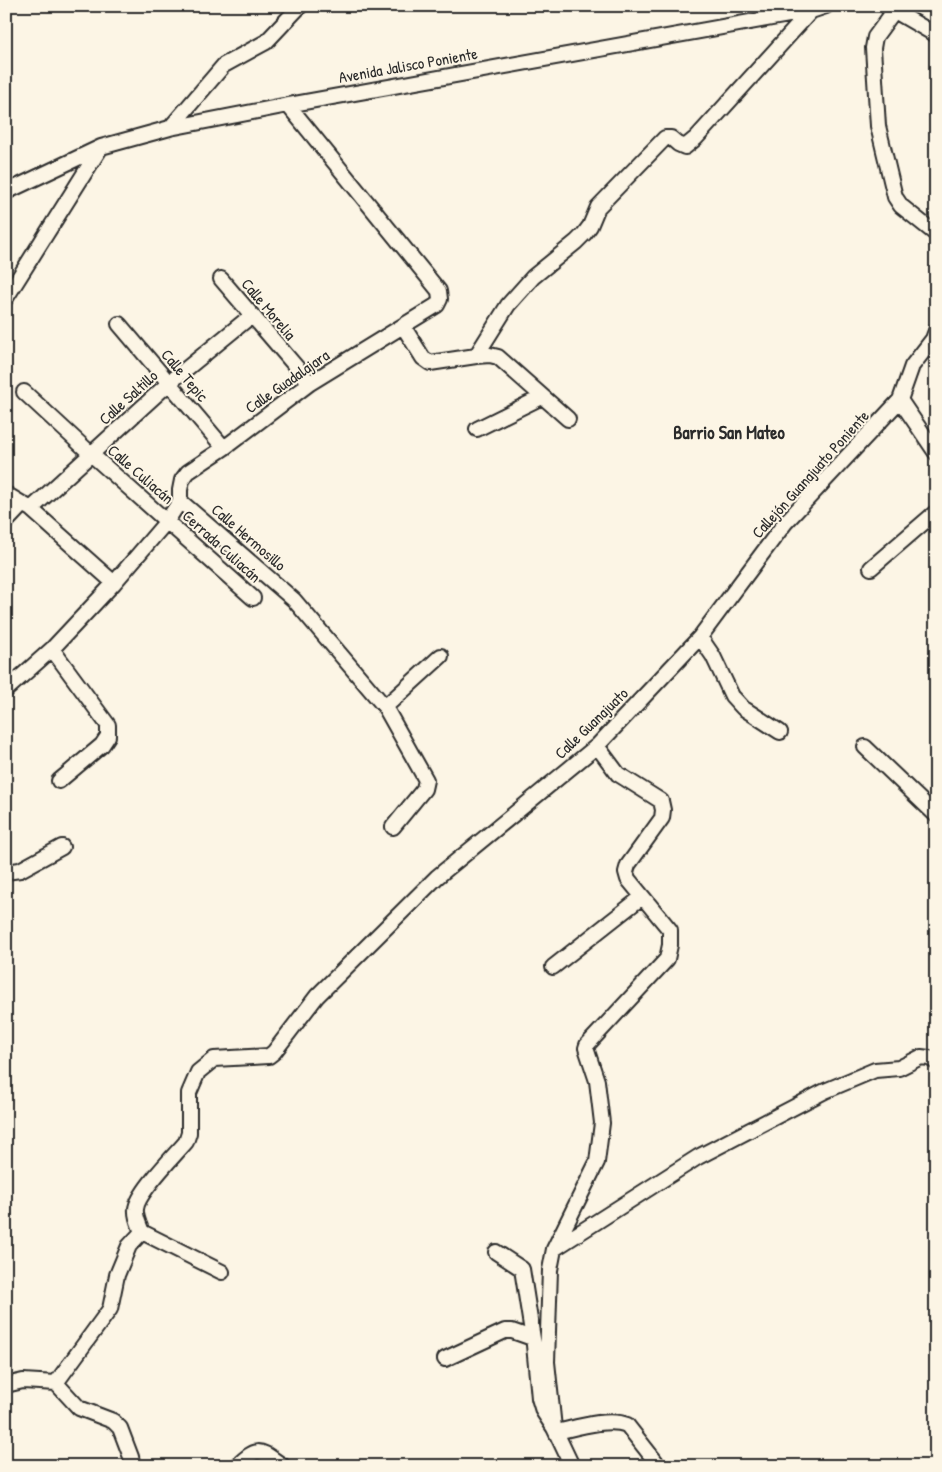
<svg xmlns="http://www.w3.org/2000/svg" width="942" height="1472" font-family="'Patrick Hand',sans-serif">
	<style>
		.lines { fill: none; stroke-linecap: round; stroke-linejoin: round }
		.minor-casing { stroke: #2b2b2b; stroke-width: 18 }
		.minor { stroke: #fcf5e5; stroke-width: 14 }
		.labels { text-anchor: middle; stroke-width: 4; stroke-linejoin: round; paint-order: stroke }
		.street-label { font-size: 16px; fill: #2b2b2b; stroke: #fcf5e5 }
		.neighbourhood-label { font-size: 18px; font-weight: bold; fill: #2b2b2b; stroke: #fcf5e5 }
	</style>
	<rect width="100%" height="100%" fill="#fcf5e5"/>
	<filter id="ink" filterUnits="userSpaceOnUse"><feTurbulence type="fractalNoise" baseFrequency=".02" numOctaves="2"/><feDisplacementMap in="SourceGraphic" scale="10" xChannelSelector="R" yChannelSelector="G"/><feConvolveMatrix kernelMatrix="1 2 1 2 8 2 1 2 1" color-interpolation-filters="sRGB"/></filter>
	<g filter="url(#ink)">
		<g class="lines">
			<g class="minor-casing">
				<path id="minor" d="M 886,6 L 936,35
					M 894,11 L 875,37 L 873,48 L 878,126 L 895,197 L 901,206 L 936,234
					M 170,128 L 224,65 L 266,42 L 300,6
					M 6,192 L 101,147 L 170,128 L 288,105 L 811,11 L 826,6
					M 221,279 L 310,383
					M 6,298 L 101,147
					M 119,324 L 224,448
					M 403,326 L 423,358 L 430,363 L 476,356 L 508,305 L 533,277 L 576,242 L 584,234 L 590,226 L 598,207 L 665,138 L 671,138 L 678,144 L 685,147 L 696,138 L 811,11
					M 476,356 L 490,355 L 498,357 L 568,419
					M 24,392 L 91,454 L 253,598
					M 900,400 L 936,453
					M 477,429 L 542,397
					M 6,494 L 31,509 L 114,583
					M 180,501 L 294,600 L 385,707 L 426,780 L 424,789 L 393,827
					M 31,509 L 169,383 L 251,316
					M 6,522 L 23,504
					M 871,568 L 936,512
					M 700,637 L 713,656 L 732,696 L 743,708 L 780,732
					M 52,649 L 108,725 L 108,736 L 102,745 L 59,781
					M 6,690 L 52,649 L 114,583 L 167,521 L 180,501 L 180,490 L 182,480 L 188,472 L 224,448 L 310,383 L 437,305 L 440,299 L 439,291 L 288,105
					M 385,707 L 441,656
					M 865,747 L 936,815
					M 6,872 L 20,870 L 62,847
					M 553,967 L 642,897
					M 142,1232 L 222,1272
					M 554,1249 L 698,1157 L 825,1091 L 875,1070 L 899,1068 L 921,1057 L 929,1058 L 936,1062
					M 496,1252 L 522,1269 L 534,1345 L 539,1398 L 543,1411 L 554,1428 L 572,1466
					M 445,1359 L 505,1331 L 512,1331 L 532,1338
					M 56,1383 L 79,1408 L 113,1421 L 120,1428 L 131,1457 L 133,1466
					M 6,1385 L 23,1381 L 56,1383 L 110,1309 L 117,1275 L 129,1246 L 142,1232 C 139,1224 135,1217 136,1209 C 137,1193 174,1156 186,1142 L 189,1133 L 189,1093 L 198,1072 L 214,1059 L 269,1056 L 274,1052 L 317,996 L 437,877 L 597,746 L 700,637 L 785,523 L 900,400 L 912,366 L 933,339 L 936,331
					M 554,1428 L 547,1362 L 550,1270 L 554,1249 L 597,1162 L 602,1123 L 597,1081 L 586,1048 L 587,1045 L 667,959 L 670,945 L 670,930 L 628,879 L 626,872 L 628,865 L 662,818 L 663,810 L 661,801 L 618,774 L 597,746
					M 557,1432 C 575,1428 609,1417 627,1425 L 656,1462
					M 237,1466 C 259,1445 259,1450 283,1466"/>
			</g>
			<use href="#minor" class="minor"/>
		</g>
	</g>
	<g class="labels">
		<g class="street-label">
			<text transform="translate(408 65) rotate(-10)" y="6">Avenida Jalisco Poniente</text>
			<text transform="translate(269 309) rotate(50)" y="6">Calle Morelia</text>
			<text transform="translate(185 375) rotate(50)" y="6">Calle Tepic</text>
			<text transform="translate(287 381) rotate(-35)" y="6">Calle Guadalajara</text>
			<text transform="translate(128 397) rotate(-42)" y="6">Calle Saltillo</text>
			<text transform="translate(141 474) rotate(41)" y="6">Calle Culiacán</text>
			<text transform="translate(810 474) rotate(-48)" y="6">Callejón Guanajuato Poniente</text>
			<text transform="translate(249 537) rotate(41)" y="6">Calle Hermosillo</text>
			<text transform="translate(222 546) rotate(42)" y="6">Cerrada Culiacán</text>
			<text transform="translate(591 723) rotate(-44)" y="6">Calle Guanajuato</text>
		</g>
		<g class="neighbourhood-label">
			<text x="729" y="439">Barrio San Mateo</text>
		</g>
	</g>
	<rect width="942" height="1472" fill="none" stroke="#fcf5e5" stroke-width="25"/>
	<rect x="12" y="12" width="917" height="1447" fill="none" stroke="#2b2b2b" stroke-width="2" filter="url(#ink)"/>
</svg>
